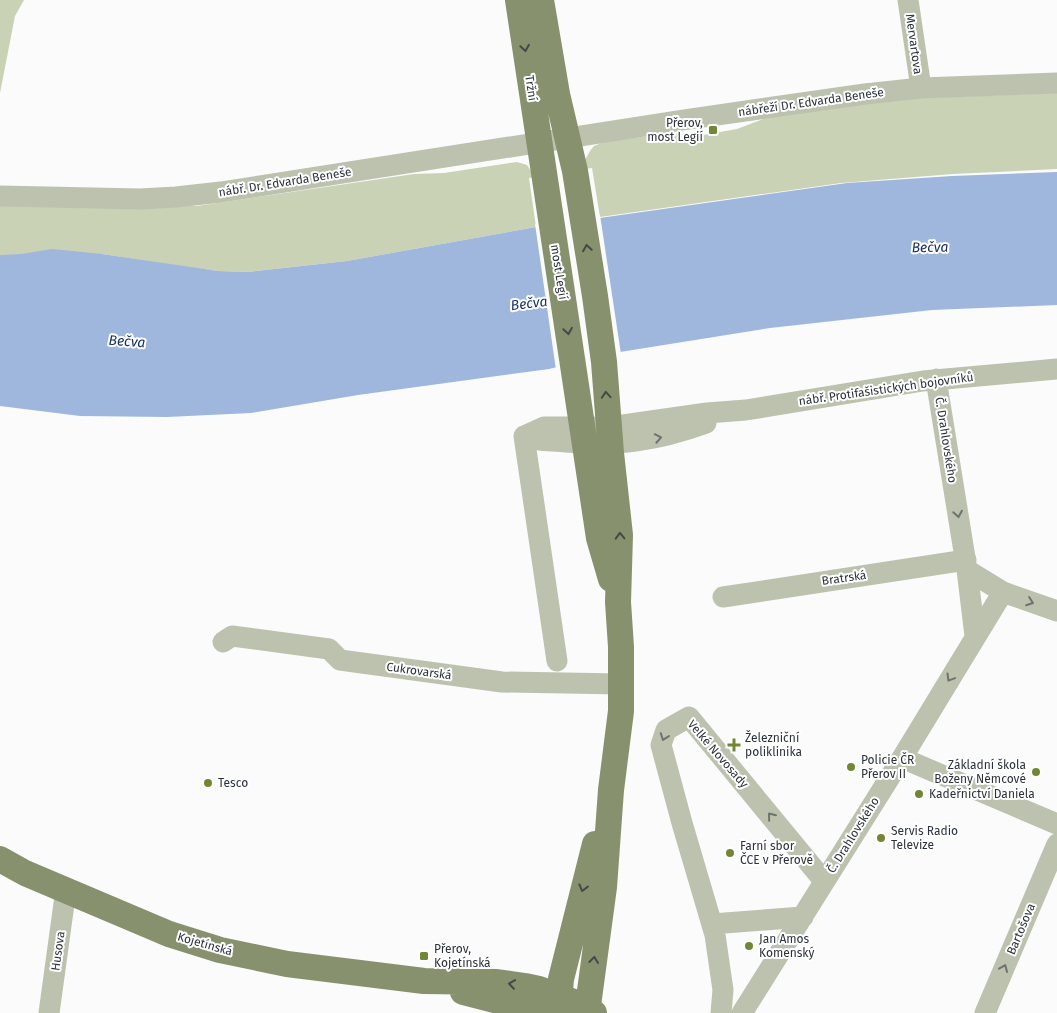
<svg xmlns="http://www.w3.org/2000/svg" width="1057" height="1013" font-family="'Fira Sans',sans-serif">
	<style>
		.green { fill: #c9d2b5 }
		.water { fill: #9fb6dd }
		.pier { fill: #fbfbfb }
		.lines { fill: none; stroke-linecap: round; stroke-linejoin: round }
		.minor { stroke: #bcc2ae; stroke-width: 21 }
		.major { stroke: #87916d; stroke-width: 26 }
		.oneway { stroke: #434a49 }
		.oneway2 { stroke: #6d7370 }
		.poi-dot { fill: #738636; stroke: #fff; stroke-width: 2 }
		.labels { text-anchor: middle; stroke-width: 4; stroke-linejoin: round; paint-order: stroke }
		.street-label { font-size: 12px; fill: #2c323d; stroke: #fff }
		.poi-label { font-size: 12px; fill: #2c323d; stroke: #fff; text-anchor: start }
		.water-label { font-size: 14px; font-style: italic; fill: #173262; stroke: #fff }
	</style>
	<rect width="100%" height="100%" fill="#fbfbfb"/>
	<path class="green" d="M 0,0 L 24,0 L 15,16 L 0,93 Z
		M 1057,93 L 1057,169 L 953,174 L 841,183 L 600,217 L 592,168 L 583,169 L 584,162 L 590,151 L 594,146 L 604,142 L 662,134 L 703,135 L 737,129 L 766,118 L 857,103 L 920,98 Z
		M 517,162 L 527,165 L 535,177 L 529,178 L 536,227 L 347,261 L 248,272 L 218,271 L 186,267 L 102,254 L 0,255 L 0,205 L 197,206 L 414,174 L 444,173 Z"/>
	<path class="water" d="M 1057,172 L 1057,305 L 932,310 L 770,328 L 620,352 L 549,369 L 358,395 L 251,413 L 167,417 L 80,416 L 0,406 L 0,255 L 21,254 L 52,249 L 102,254 L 218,271 L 248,272 L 347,261 L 536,227 L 847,183 L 952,176 Z"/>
	<path class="pier" d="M 600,215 L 621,354 L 556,370 L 535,224 Z"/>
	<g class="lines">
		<path class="minor" d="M 908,0 L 921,88
			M 0,196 L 140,199 L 176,197 L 221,192 L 683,120 L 865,94 L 921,88 L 1057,83
			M 936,379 L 967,570 L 975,636
			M 524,436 L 544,427 L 609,427 L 707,413 L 746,410 L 923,381 L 1057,369
			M 524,436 L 557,661
			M 539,440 C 548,441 557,441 566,442 C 619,446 656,441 706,423
			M 967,570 L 1003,592 L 1057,611
			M 723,597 L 966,560
			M 223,642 L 232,636 L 329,649 L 340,660 L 502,682 L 621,684
			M 902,758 L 1057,824
			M 712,924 L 803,917
			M 49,1013 L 66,889
			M 721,1013 L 723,990 L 715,935 L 682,823 L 661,745 L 666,730 L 689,717 L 824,881
			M 742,1013 L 902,758 L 1003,592
			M 985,1013 L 1057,844"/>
		<path class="major" d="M 518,0 L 599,538 L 611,579
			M 541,0 L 557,94 L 575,171 L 595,296 L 604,362 L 611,453 L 620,535 L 618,602 L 621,647 L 621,711 L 611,790 L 604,887 L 587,1013
			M 0,859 L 25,873 L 169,934 L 220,950 L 287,964 L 424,981 L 497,982 L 525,986 L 539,989 L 559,996 L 588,1008 L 594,1013
			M 463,992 L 545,1013
			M 558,1013 L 561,979 L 595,844"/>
	</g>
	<defs><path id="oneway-chevron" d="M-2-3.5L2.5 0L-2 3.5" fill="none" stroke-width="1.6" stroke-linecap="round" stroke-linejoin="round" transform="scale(1.25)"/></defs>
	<g class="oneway">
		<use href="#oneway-chevron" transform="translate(525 48) rotate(81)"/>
		<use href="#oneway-chevron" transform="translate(587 248) rotate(-99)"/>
		<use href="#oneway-chevron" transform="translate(568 331) rotate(81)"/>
		<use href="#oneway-chevron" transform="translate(606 395) rotate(-94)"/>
		<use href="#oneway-chevron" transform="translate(620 536) rotate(-92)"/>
		<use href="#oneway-chevron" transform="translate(583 888) rotate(104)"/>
		<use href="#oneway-chevron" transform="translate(594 960) rotate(-83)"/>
		<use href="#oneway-chevron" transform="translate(512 984) rotate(-172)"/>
	</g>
	<g class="oneway2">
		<use href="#oneway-chevron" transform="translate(658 438) rotate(-11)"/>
		<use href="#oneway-chevron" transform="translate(958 514) rotate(81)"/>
		<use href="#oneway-chevron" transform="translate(1030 602) rotate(20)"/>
		<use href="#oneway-chevron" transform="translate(950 678) rotate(121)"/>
		<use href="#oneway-chevron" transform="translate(664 737) rotate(110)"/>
		<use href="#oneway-chevron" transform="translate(771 816) rotate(-129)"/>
		<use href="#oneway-chevron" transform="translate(1004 968) rotate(-67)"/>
	</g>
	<g class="poi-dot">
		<rect x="708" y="125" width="10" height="10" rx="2.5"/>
		<path d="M731.5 737.5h5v5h5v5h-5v5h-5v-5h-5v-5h5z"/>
		<circle cx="851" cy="767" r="5"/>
		<circle cx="1036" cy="772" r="5"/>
		<circle cx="208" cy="783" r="5"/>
		<circle cx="919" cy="794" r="5"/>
		<circle cx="881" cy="838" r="5"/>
		<circle cx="730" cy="853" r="5"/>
		<circle cx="749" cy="946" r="5"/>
		<rect x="419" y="951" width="10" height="10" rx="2.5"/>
	</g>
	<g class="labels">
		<g class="street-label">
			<text transform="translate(914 44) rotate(82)" y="4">Mervartova</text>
			<text transform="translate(531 88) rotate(82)" y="4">Tržní</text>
			<text transform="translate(811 102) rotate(-8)" y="4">nábřeží Dr. Edvarda Beneše</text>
			<text transform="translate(285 182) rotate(-9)" y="4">nábř. Dr. Edvarda Beneše</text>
			<text transform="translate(559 272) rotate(81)" y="4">most Legií</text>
			<text transform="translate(886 389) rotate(-8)" y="4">nábř. Protifašistických bojovníků</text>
			<text transform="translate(946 440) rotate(81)" y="4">Č. Drahlovského</text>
			<text transform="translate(844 578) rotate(-8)" y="4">Bratrská</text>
			<text transform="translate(419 671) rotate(8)" y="4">Cukrovarská</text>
			<text transform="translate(718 754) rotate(49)" y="4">Velké Novosady</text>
			<text transform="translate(853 835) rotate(-58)" y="4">Č. Drahlovského</text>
			<text transform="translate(1021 929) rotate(-67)" y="4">Bartošova</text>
			<text transform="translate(205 944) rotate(16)" y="4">Kojetínská</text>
			<text transform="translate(58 951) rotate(-82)" y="4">Husova</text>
		</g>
		<g class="poi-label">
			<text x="703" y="127" text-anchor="end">Přerov,<tspan x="703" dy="14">most Legií</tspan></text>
			<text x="745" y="742">Železniční<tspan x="745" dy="14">poliklinika</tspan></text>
			<text x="861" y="764">Policie ČR<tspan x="861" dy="14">Přerov II</tspan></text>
			<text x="1026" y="769" text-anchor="end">Základní škola<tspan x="1026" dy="14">Boženy Němcové</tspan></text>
			<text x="218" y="787">Tesco</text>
			<text x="929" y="798">Kadeřnictví Daniela</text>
			<text x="891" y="835">Servis Radio<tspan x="891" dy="14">Televize</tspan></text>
			<text x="740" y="850">Farní sbor<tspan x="740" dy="14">ČCE v Přerově</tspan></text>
			<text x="759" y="943">Jan Amos<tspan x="759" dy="14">Komenský</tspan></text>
			<text x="434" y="953">Přerov,<tspan x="434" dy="14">Kojetínská</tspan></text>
		</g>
		<g class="water-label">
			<text transform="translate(930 247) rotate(-1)" y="5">Bečva</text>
			<text transform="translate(529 303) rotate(-7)" y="5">Bečva</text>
			<text transform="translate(127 341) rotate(4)" y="5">Bečva</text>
		</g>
	</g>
</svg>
